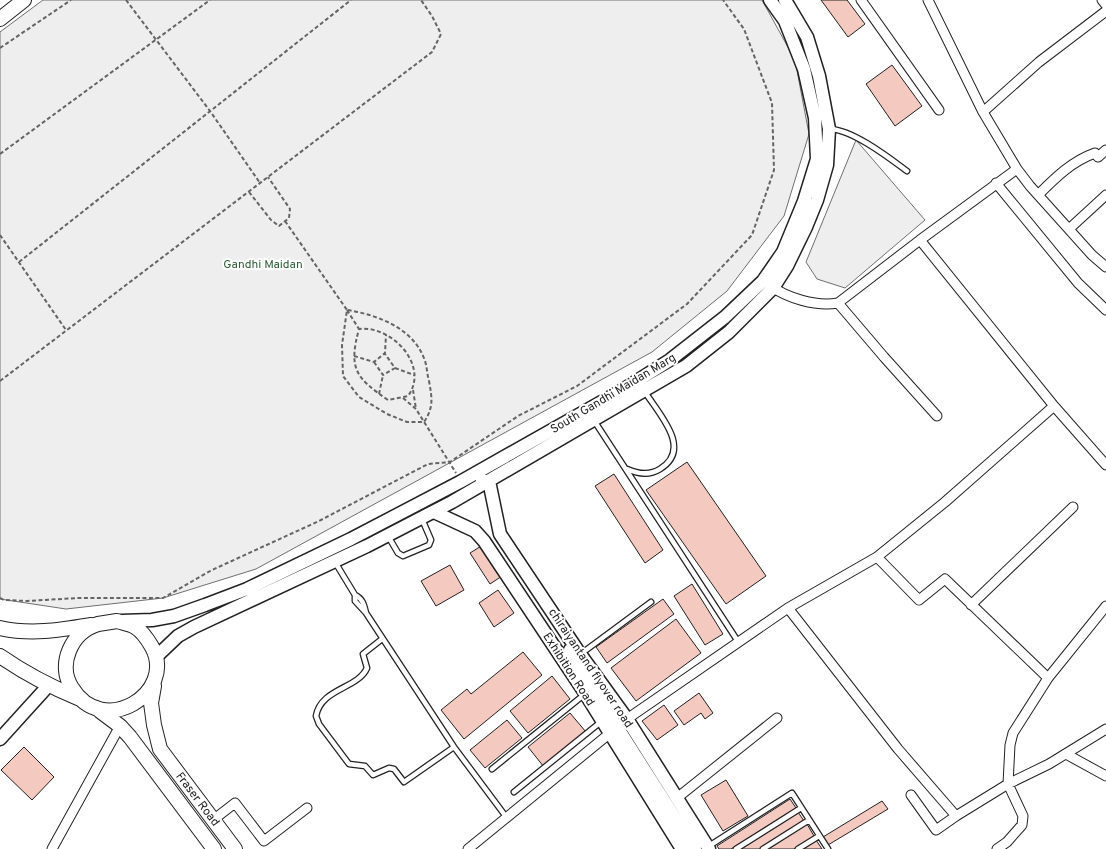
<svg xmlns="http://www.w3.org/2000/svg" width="1106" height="849" font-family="Overpass,sans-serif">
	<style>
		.green { fill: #eee; stroke: #6f6f6f }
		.building { fill: #f3c9c0; stroke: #222 }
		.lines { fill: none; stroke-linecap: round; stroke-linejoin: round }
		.lane-casing { stroke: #222; stroke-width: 7 }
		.street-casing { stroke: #222; stroke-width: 11 }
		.secondary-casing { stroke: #222; stroke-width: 15 }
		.primary-casing { stroke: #222; stroke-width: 16 }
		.path { stroke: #646464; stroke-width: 2; stroke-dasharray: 4 2.5; stroke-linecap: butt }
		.lane { stroke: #fff; stroke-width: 4.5 }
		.street { stroke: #fff; stroke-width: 9 }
		.secondary { stroke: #fff; stroke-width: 12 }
		.primary { stroke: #fff; stroke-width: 14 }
		.labels { text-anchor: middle; stroke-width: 4; stroke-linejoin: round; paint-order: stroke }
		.park-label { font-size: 12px; fill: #2f5e38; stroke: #fff }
		.street-label { font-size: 12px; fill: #222; stroke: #fff }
	</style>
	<rect width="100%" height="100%" fill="#fff"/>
	<path class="green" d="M 43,0 L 762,0 L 795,60 L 809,134 L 784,216 L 727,291 L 652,352 L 256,569 L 163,598 L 66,609 L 0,599 L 0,32 Z
		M 856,140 L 925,220 L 845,288 L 817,279 L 806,262 Z"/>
	<path class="building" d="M 821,0 L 847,0 L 865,24 L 848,37 Z
		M 892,65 L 922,106 L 895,126 L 866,84 Z
		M 687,462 L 766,576 L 726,604 L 646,490 Z
		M 614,474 L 663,550 L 645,563 L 595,486 Z
		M 486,543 L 505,574 L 490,584 L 470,553 Z
		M 450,565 L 464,590 L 436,606 L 421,581 Z
		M 692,584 L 723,634 L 705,645 L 674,596 Z
		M 498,590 L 514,613 L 494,627 L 479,603 Z
		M 663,599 L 674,614 L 607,663 L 596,647 Z
		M 676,619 L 701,653 L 636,701 L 611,668 Z
		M 523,652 L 542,675 L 464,739 L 441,710 L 467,689 L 471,694 Z
		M 552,676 L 570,699 L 528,733 L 510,711 Z
		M 699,693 L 713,713 L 705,719 L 701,713 L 684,725 L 674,711 Z
		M 664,705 L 678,725 L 657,740 L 642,721 Z
		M 570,713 L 586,732 L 544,767 L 528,747 Z
		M 507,720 L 522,738 L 485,768 L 470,750 Z
		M 24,747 L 54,777 L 32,800 L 1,770 Z
		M 726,780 L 748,816 L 723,831 L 701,795 Z
		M 790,799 L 796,808 L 731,849 L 719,849 L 717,846 Z
		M 882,801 L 888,809 L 828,845 L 823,837 Z
		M 798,812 L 804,821 L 761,849 L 741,849 Z
		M 807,824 L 814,836 L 794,849 L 768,849 Z
		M 816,840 L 822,849 L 802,849 Z"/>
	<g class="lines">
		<g class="lane-casing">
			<path id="lane" d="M 830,129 C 853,130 888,157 907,171
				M 595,422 L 739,643
				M 627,469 C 638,474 649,476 660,469 C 693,449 659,414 645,392
				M 388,536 L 398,553 L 403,556 L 429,545 L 431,540 L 422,519
				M 335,562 L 355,595
				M 366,613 C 364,605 363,599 355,595 L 355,601 L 366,613 L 454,747 L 507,818
				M 382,639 L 363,654 L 367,668 C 358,689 321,688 316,716 L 319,724 L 349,764 L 365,766 L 373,775 L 389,768 L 394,769 L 404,782 L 454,747
				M 582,653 L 651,602
				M 492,769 L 585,694
				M 514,792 L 602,721
				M 709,846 L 792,793 L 828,849
				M 736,849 L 801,808
				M 763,849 L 809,820
				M 798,849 L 819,836"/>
		</g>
		<g class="street-casing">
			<path id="street" d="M 861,0 L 939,110
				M 928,0 L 983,112 L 1017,169 L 1030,186 L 1092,255 L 1106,267
				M 1102,0 L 1106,5
				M 983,112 L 1039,62 L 1106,11
				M 1017,169 L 920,240 L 1054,406
				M 996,183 L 1078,283 L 1106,310
				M 1038,195 C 1055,178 1072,161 1095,153 L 1098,157 L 1106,150
				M 1069,229 L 1106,195
				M 769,285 C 787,298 816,307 838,303 L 920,240
				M 838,303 L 884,357 L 937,416
				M 877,557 L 919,600 L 945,579 L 1048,678
				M 971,605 L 1073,507
				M 788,608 L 898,749 L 956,816
				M 627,719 L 788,608 L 877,557 L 945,502 L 1054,406 L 1106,465
				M 1066,754 L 1106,776
				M 911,795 L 936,830 L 956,816 L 1008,784 L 1049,764 L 1106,729
				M 677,798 L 777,718
				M 213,820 L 235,803 L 264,841 L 307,808
				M 52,849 L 120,726
				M 468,849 L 609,734
				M 997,849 L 1007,842 L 1022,825 L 1023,816 L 1008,784 L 1010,745 L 1013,733 L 1048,678 L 1106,606"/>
		</g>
		<g class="secondary-casing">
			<path id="secondary" d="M 482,481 L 489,481 L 500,534 L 580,654 L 627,719 L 709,849
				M 434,512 L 475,531 L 484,541 L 585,693 L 682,849
				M 121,621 L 152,620 L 174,616 L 205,605 L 247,589 L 351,539 L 460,482 L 621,391 L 670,360 L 725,317 L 763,281 L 783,252 L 804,201 L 817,159 L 815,118 L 804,69 L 785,21 L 770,0
				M 570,650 L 575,661 L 695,849
				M 157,656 L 178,636 L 194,627 L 367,546 L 452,502 L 686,366 L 729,332 L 773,288 L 787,266 L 806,227 L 817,200 L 827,165 L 829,129 L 819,76 L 807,37 L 785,0
				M 0,739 L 48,686"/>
		</g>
		<g class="primary-casing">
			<path id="primary" d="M 0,19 L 24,0
				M 117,621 C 123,623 130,624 135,627 C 142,631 148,640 152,647 C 177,693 103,739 72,688 C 57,665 71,632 98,624 C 104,623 111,622 117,621 Z
				M 0,628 C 31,635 60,630 91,625
				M 0,656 C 26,674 49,686 78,698
				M 154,686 L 151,703 L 154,725 L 160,749 L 235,849
				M 100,711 L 120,726 L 130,737 L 214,849"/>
		</g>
		<path class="path" d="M 126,0 L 210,111 L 260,183
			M 0,48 L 71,0
			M 0,154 L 210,0
			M 249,192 L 271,220 L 279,226 L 289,218 L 290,209 L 268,177
			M 285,221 L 347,310 L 342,345 L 343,376 L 359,397 L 387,414 L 407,422 L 424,422 C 434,407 432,398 429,381 C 427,374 427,367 425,361 C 414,328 378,315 347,310
			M 0,235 L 66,330
			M 19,262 L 351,0
			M 347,310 L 359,329 C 348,369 356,378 388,400 L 408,396 C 430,366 392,325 359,329
			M 354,356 L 374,362 L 385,353 L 386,335
			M 374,362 L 383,375 L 395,368 L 385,354
			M 395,368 L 414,375
			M 0,381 L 432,52 L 441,34 L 432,16 L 421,0
			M 413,390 L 416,409
			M 379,394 L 383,375
			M 403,398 L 416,409 L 456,473
			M 0,598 L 4,600 L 27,601 L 79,598 L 163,598 L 212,570 L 319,521 L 428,464 L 450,462 L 518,416 L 577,386 L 687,304 L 752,235 L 774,170 L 772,103 L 744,29 L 723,0"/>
		<use href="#lane" class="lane"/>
		<use href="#street" class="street"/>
		<use href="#secondary" class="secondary"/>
		<use href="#primary" class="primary"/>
	</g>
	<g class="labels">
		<g class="park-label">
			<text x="263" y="268">Gandhi Maidan</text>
		</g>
		<g class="street-label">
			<text transform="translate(613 393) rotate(-31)" y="4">South Gandhi Maidan Marg</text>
			<text transform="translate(591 668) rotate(56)" y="4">chiraiyantand flyover road</text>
			<text transform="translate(569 669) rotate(57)" y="4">Exhibition Road</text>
			<text transform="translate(198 799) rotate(53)" y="4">Fraser Road</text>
		</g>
	</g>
</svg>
